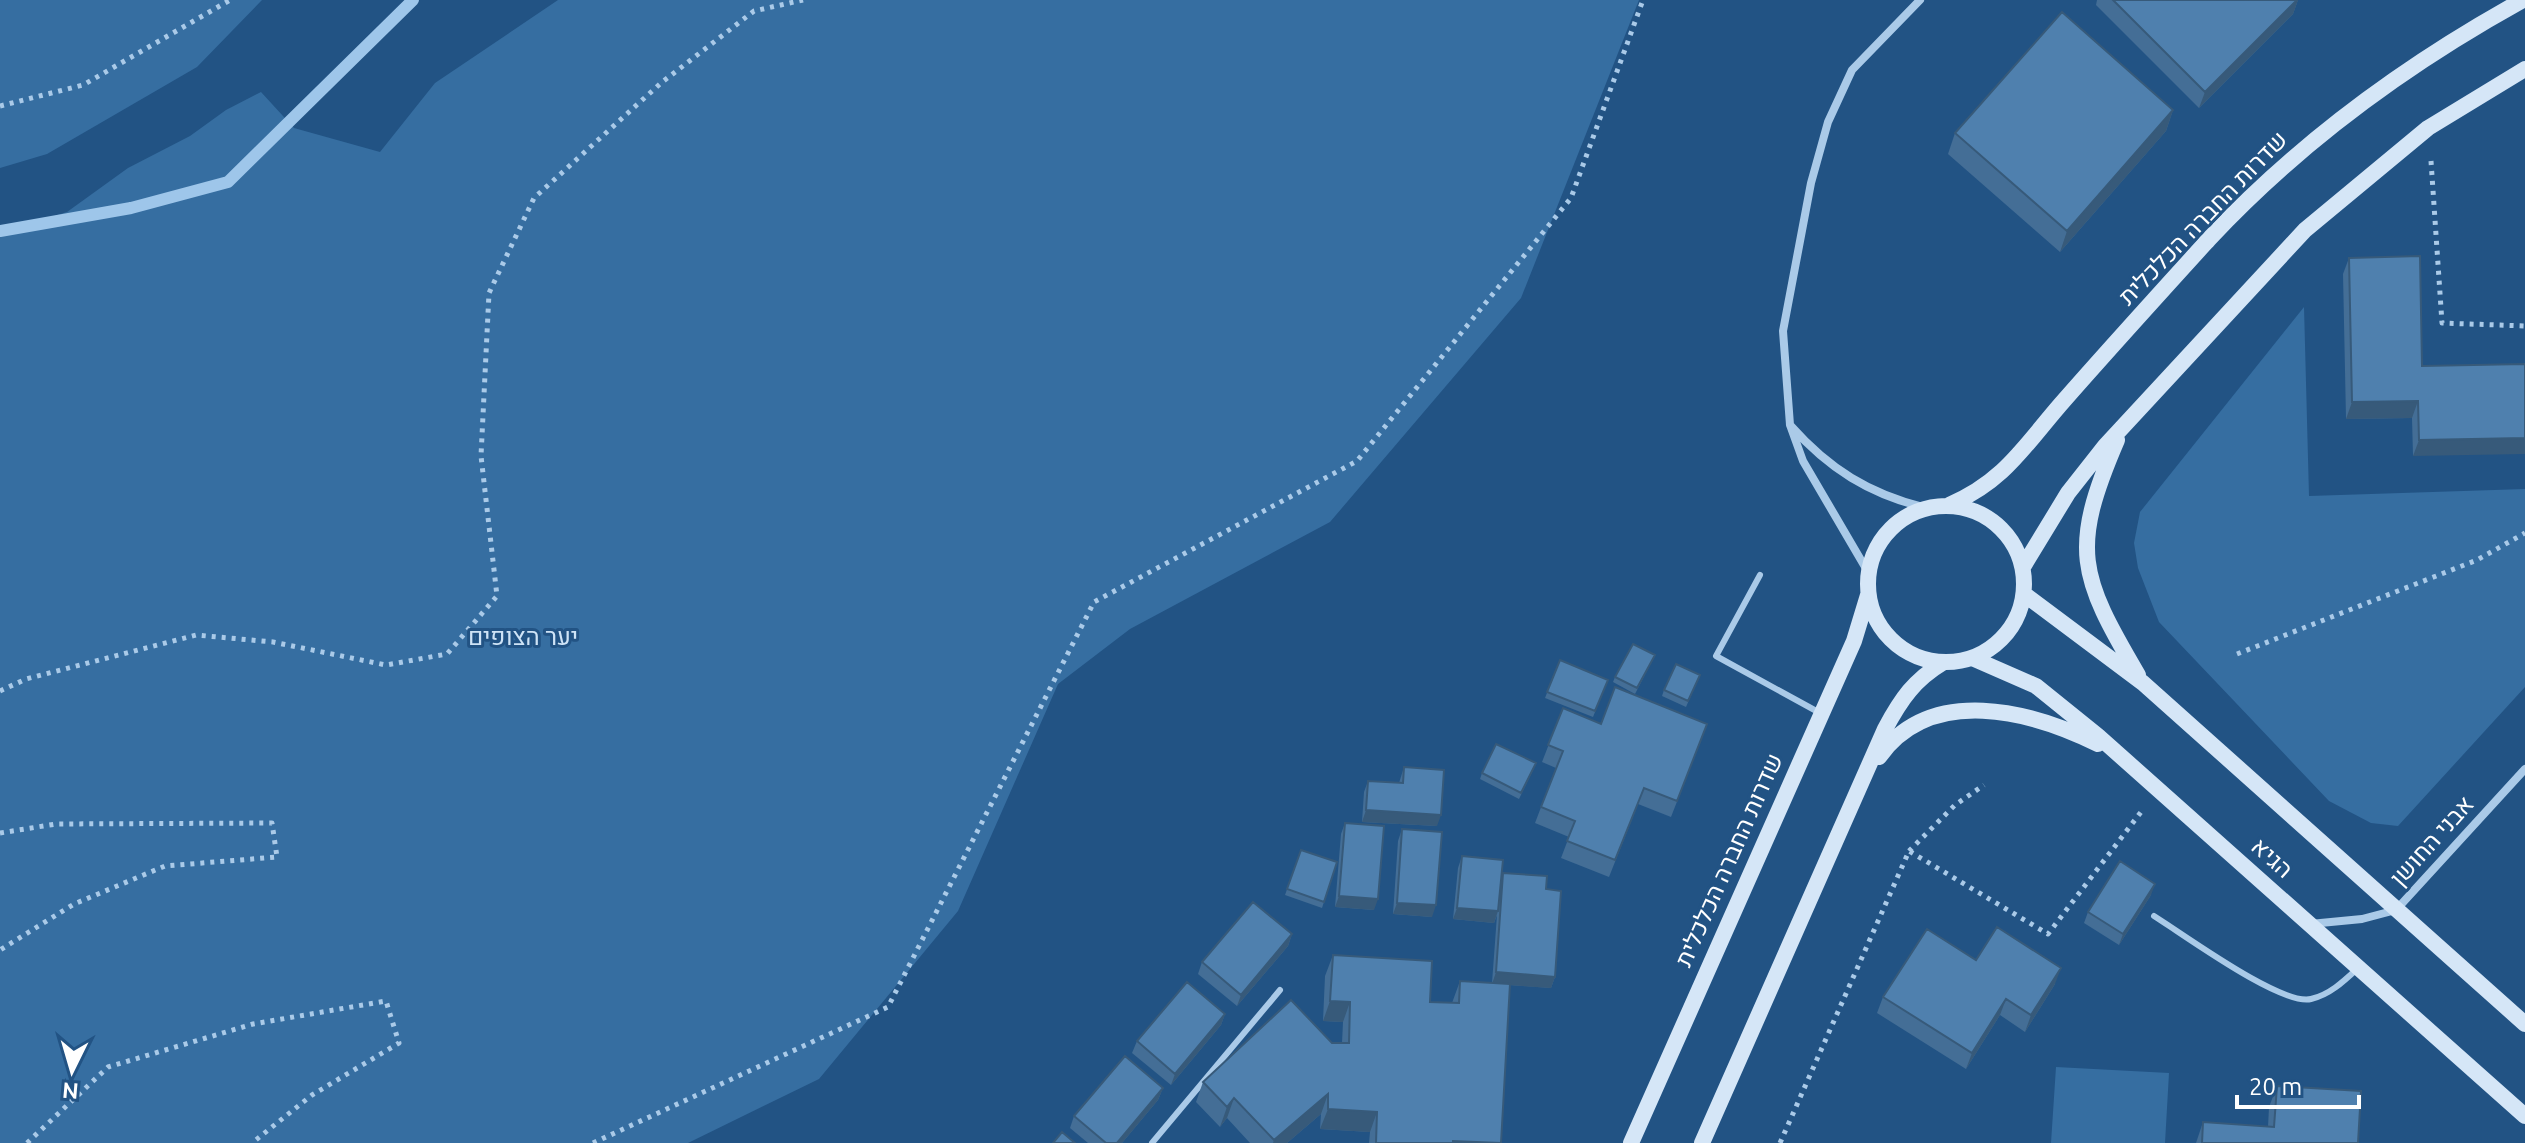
<svg xmlns="http://www.w3.org/2000/svg" width="2525" height="1143" font-family="Ubuntu,Heebo,sans-serif">
	<style>
		.green { fill: #366ea1 }
		.lines { fill: none; stroke-linecap: round; stroke-linejoin: round }
		.stream { stroke: #9ec6ea; stroke-width: 12 }
		.path { stroke: #aacae8; stroke-width: 5; stroke-dasharray: 4 6; stroke-linecap: butt }
		.lane { stroke: #aacae8; stroke-width: 6 }
		.street { stroke: #aacae8; stroke-width: 8 }
		.secondary { stroke: #d5e6f7; stroke-width: 16 }
		.wall { fill: #446e96 }
		.shaded-wall { fill: #375a7a }
		.building { fill: #4f80ae; stroke: #375a7a; stroke-width: 2 }
		.labels { text-anchor: middle; stroke-width: 6; stroke-linejoin: round; paint-order: stroke }
		.street-label { font-size: 24px; fill: #fff; stroke: #225384 }
		.park-label { font-size: 24px; fill: #cee3f6; stroke: #225384 }
	</style>
	<rect width="100%" height="100%" fill="#225384"/>
	<path class="green" d="M 0,0 L 262,0 L 197,67 L 47,154 L 0,168 Z
		M 558,0 L 1639,0 L 1521,298 L 1330,522 L 1130,629 L 1058,684 L 958,911 L 819,1079 L 688,1143 L 0,1143 L 0,233 L 67,212 L 128,168 L 190,136 L 226,110 L 261,92 L 294,128 L 380,152 L 435,83 Z
		M 2304,307 L 2309,496 L 2525,489 L 2525,687 L 2398,826 L 2371,823 L 2329,801 L 2159,622 L 2138,568 L 2134,543 L 2140,512 Z
		M 2056,1067 L 2169,1073 L 2165,1143 L 2051,1143 Z"/>
	<g class="lines">
		<path class="stream" d="M 0,231 L 131,208 L 228,182 L 413,0"/>
		<path class="path" d="M 0,106 L 83,85 L 230,0
			M 2431,161 L 2442,323 L 2525,326
			M 2237,654 L 2477,560 L 2525,533
			M 0,691 L 26,679 L 196,635 L 273,642 L 386,665 L 447,654 L 497,596 L 481,456 L 489,293 L 534,198 L 661,83 L 754,11 L 803,0
			M 0,833 L 56,824 L 272,823 L 277,857 L 165,866 L 74,904 L 0,950
			M 1909,851 L 1955,805 L 1984,785
			M 27,1143 L 108,1067 L 253,1024 L 386,1001 L 399,1043 L 312,1095 L 252,1143
			M 593,1143 L 888,1007 L 1094,602 L 1357,461 L 1571,198 L 1643,0
			M 1780,1143 L 1909,851 L 2048,934 L 2141,812"/>
		<path class="lane" d="M 1760,575 L 1716,656 L 1820,713
			M 2154,916 C 2183,934 2281,1006 2311,999 C 2329,995 2343,982 2357,969
			M 1152,1143 L 1280,990"/>
		<path class="street" d="M 1790,425 L 1783,331 L 1811,183 L 1828,122 L 1852,70 L 1920,0
			M 1868,572 L 1803,461 L 1790,425 C 1829,469 1869,494 1926,508
			M 2310,924 L 2362,919 L 2396,910 L 2525,769"/>
		<path class="secondary" d="M 2117,440 C 2070,549 2079,575 2138,675
			M 1949,505 C 2003,482 2023,448 2060,405 C 2109,349 2160,293 2210,238 C 2301,141 2407,64 2523,0
			M1868 584a78 78 0 1 1 156 0a78 78 0 1 1-156 0Z
			M 2023,567 L 2068,493 L 2105,446 L 2305,230 L 2428,128 L 2525,69
			M 2024,594 L 2143,683 L 2525,1024
			M 1972,658 L 2036,686 L 2098,736 L 2525,1116
			M 1879,757 C 1931,684 2031,711 2098,744
			M 1631,1143 L 1854,641 L 1868,595
			M 1702,1143 L 1885,729 C 1901,699 1914,680 1944,662"/>
	</g>
	<path class="wall" d="M 2097,0 L 2298,0 L 2293,14 L 2199,108 L 2096,5 Z
		M 2173,110 L 2166,131 L 2060,252 L 1948,154 L 1955,133 Z
		M 2349,258 L 2422,366 L 2525,364 L 2413,456 L 2412,418 L 2346,419 L 2343,274 Z
		M 1655,655 L 1635,694 L 1613,682 L 1615,677 Z
		M 1560,660 L 1608,680 L 1593,717 L 1545,698 Z
		M 1700,675 L 1686,707 L 1662,696 L 1664,690 Z
		M 1563,708 L 1601,724 L 1701,740 L 1671,817 L 1638,804 L 1609,877 L 1561,858 L 1569,837 L 1535,823 L 1556,768 L 1542,762 Z
		M 1404,767 L 1437,826 L 1362,822 L 1364,792 L 1368,781 L 1399,783 Z
		M 1534,768 L 1519,799 L 1480,779 L 1482,773 Z
		M 1345,823 L 1374,910 L 1335,907 L 1341,834 Z
		M 1402,829 L 1432,917 L 1393,914 L 1398,841 Z
		M 1301,850 L 1337,862 L 1322,908 L 1285,895 Z
		M 1462,856 L 1501,879 L 1503,873 L 1546,889 L 1555,977 L 1551,988 L 1510,985 L 1501,1143 L 1369,1143 L 1370,1132 L 1320,1129 L 1321,1114 L 1287,1143 L 1250,1143 L 1227,1118 L 1220,1127 L 1196,1102 L 1203,1082 L 1332,1043 L 1342,1043 L 1343,1022 L 1323,1021 L 1325,976 L 1333,955 L 1430,1002 L 1452,1003 L 1460,981 L 1492,983 L 1497,915 L 1494,923 L 1453,919 L 1458,868 Z
		M 2151,895 L 2119,945 L 2084,923 L 2088,912 Z
		M 1292,934 L 1288,946 L 1237,1006 L 1198,974 L 1202,962 Z
		M 2055,984 L 2025,1032 L 2000,1015 L 1966,1069 L 1877,1013 L 1883,997 Z
		M 1225,1014 L 1221,1025 L 1171,1085 L 1132,1053 L 1137,1041 Z
		M 2277,1086 L 2358,1143 L 2268,1127 L 2269,1107 Z
		M 1163,1088 L 1158,1100 L 1122,1143 L 1088,1143 L 1070,1128 L 1074,1116 Z
		M 2203,1122 L 2202,1143 L 2196,1143 Z"/>
	<path class="shaded-wall" d="M 2297,0 L 2298,0 L 2293,14 L 2199,108 L 2205,92 Z
		M 2173,110 L 2166,131 L 2060,252 L 2067,231 Z
		M 2418,401 L 2412,418 L 2346,419 L 2352,402 Z
		M 2525,438 L 2525,454 L 2413,456 L 2419,440 Z
		M 1366,810 L 1441,815 L 1437,826 L 1362,822 Z
		M 2155,884 L 2151,895 L 2119,945 L 2123,934 Z
		M 1339,896 L 1378,899 L 1374,910 L 1335,907 Z
		M 1397,903 L 1436,905 L 1432,917 L 1393,914 Z
		M 1457,908 L 1498,911 L 1494,923 L 1453,919 Z
		M 1292,934 L 1288,946 L 1237,1006 L 1241,995 Z
		M 2061,968 L 2055,984 L 2025,1032 L 2031,1015 Z
		M 1496,972 L 1555,977 L 1551,988 L 1492,984 Z
		M 2006,999 L 2000,1015 L 1966,1069 L 1972,1053 Z
		M 1330,1001 L 1350,1002 L 1343,1022 L 1323,1021 Z
		M 1225,1014 L 1221,1025 L 1171,1085 L 1175,1074 Z
		M 1163,1088 L 1158,1100 L 1122,1143 L 1117,1143 Z
		M 1328,1094 L 1321,1114 L 1287,1143 L 1273,1143 L 1274,1140 Z
		M 1234,1098 L 1227,1118 L 1220,1127 L 1227,1107 Z
		M 1328,1109 L 1377,1112 L 1370,1132 L 1320,1129 Z
		M 1453,1141 L 1491,1143 L 1452,1143 Z"/>
	<path class="building" d="M 2113,0 L 2297,0 L 2205,92 Z
		M 2062,12 L 2173,110 L 2067,231 L 1955,133 Z
		M 2420,256 L 2422,366 L 2525,364 L 2525,438 L 2419,440 L 2418,401 L 2352,402 L 2349,258 Z
		M 1633,644 L 1655,655 L 1637,688 L 1615,677 Z
		M 1560,660 L 1608,680 L 1595,711 L 1547,692 Z
		M 1676,664 L 1700,675 L 1688,701 L 1664,690 Z
		M 1615,687 L 1707,724 L 1677,801 L 1644,788 L 1615,860 L 1567,841 L 1575,821 L 1541,807 L 1563,751 L 1548,745 L 1563,708 L 1601,724 Z
		M 1496,744 L 1536,763 L 1521,793 L 1482,773 Z
		M 1404,767 L 1444,770 L 1441,815 L 1366,810 L 1368,781 L 1403,783 Z
		M 1345,823 L 1384,826 L 1378,899 L 1339,896 Z
		M 1402,829 L 1442,832 L 1436,905 L 1397,903 Z
		M 1301,850 L 1337,862 L 1324,902 L 1287,889 Z
		M 1462,856 L 1503,860 L 1498,911 L 1457,908 Z
		M 2120,861 L 2155,884 L 2123,934 L 2088,912 Z
		M 1503,873 L 1547,876 L 1546,889 L 1561,891 L 1555,977 L 1496,972 Z
		M 1253,902 L 1292,934 L 1241,995 L 1202,962 Z
		M 1997,927 L 2061,968 L 2031,1015 L 2006,999 L 1972,1053 L 1883,997 L 1927,929 L 1976,960 Z
		M 1333,955 L 1432,961 L 1430,1002 L 1459,1003 L 1460,981 L 1510,984 L 1501,1143 L 1453,1141 L 1453,1143 L 1376,1143 L 1377,1112 L 1328,1109 L 1328,1094 L 1274,1140 L 1234,1098 L 1227,1107 L 1203,1082 L 1291,1000 L 1332,1043 L 1349,1043 L 1350,1002 L 1330,1001 Z
		M 1187,982 L 1225,1014 L 1175,1074 L 1137,1041 Z
		M 1125,1056 L 1163,1088 L 1117,1143 L 1106,1143 L 1074,1116 Z
		M 2277,1086 L 2361,1091 L 2358,1143 L 2202,1143 L 2203,1122 L 2274,1127 Z
		M 1062,1132 L 1075,1143 L 1053,1143 Z"/>
	<g class="labels">
		<g class="street-label">
			<text transform="translate(2203 218) rotate(-46)" y="8">שדרות החברה הכלכלית</text>
			<text transform="translate(2432 841) rotate(-48)" y="8">אבני החושן</text>
			<text transform="translate(2272 858) rotate(42)" y="8">הגיא</text>
			<text transform="translate(1729 860) rotate(-66)" y="8">שדרות החברה הכלכלית</text>
		</g>
		<g class="park-label">
			<text x="523" y="645">יער הצופים</text>
		</g>
	</g>
	<g transform="translate(72 1071) rotate(185)" stroke="#225384" stroke-width="6" paint-order="stroke">
	<path d="M0-6L14 30L0 20L-14 30Z" fill="#ffffff"/>
	<text y="-12" font-size="22" font-weight="bold" text-anchor="middle" fill="#ffffff">N</text>
	</g>
	<path d="M2237 1095v12h122v-12" fill="none" stroke="#ffffff" stroke-width="4"/>
	<text x="2249" y="1095" font-size="24" fill="#ffffff" stroke="#225384" stroke-width="6" paint-order="stroke">20 m</text>
</svg>
